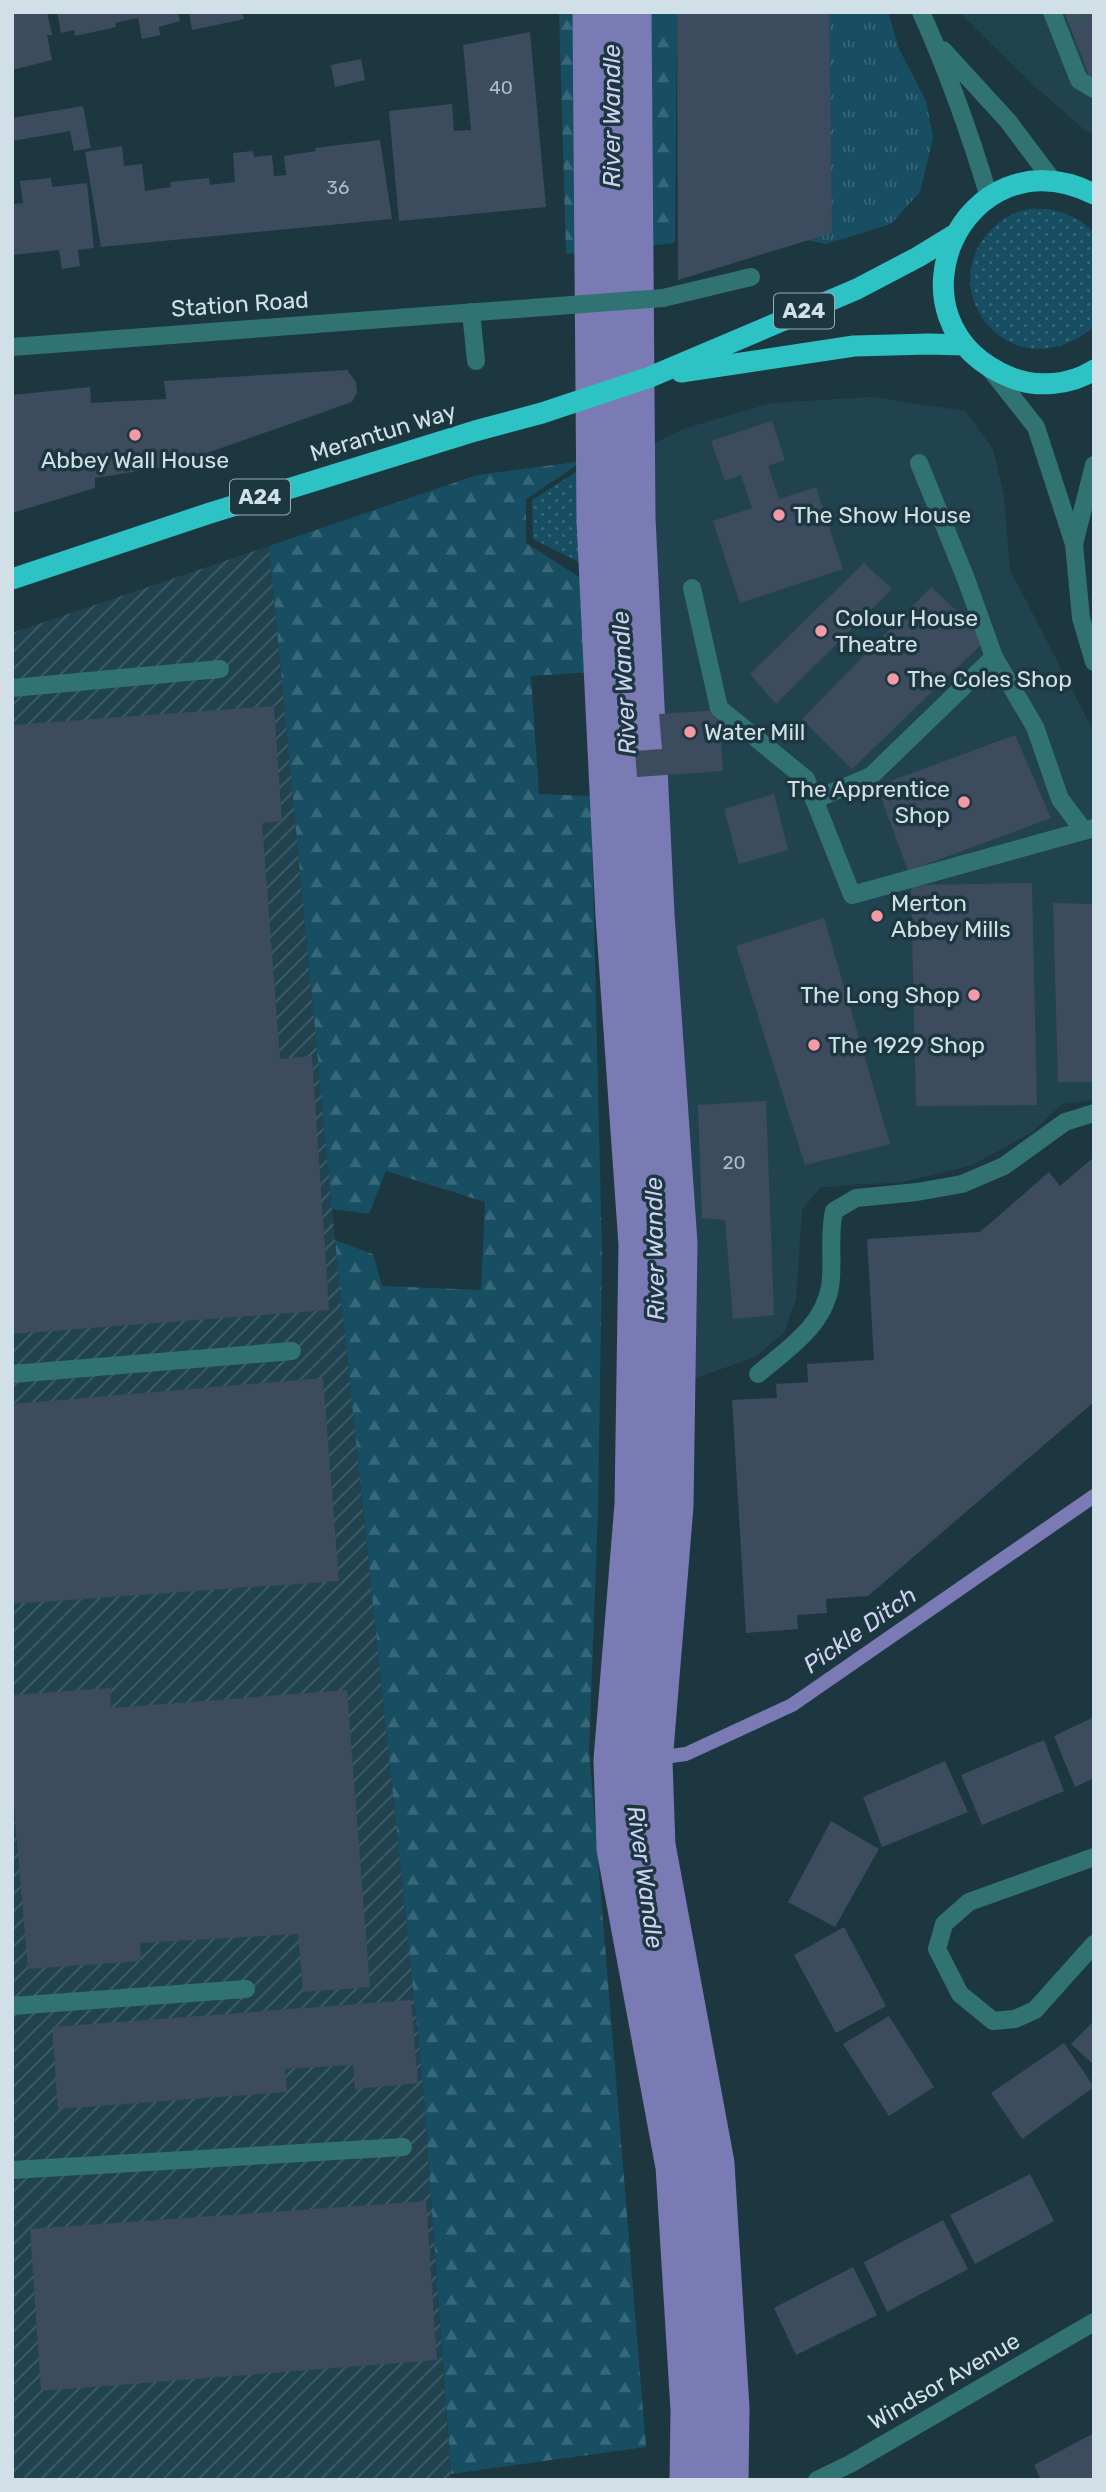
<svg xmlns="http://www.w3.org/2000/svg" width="1106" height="2492" font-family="Rubik,sans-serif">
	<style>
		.built { fill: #214350 }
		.industrial { fill: url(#industrial-furrows) }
		.grass { fill: url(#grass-tufts) }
		.forest { fill: url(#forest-firs) }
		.park { fill: url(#park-dots) }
		.water { fill: url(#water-rules) }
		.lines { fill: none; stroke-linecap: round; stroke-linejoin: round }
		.stream { stroke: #7a7ab4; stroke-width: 14 }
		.river { stroke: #7a7ab4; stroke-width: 79 }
		.building { fill: #3d4b5e }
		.minor-tunnel { stroke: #38505a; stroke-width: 18; stroke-dasharray: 18 9; stroke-linecap: butt }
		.minor { stroke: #317373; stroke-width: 18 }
		.highway { stroke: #2dc3c4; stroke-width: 21 }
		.poi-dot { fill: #f49aa6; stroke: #1d3741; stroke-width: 2.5 }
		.labels { text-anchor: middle; stroke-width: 7; stroke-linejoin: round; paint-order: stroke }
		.number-label { font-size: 19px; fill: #acbbc4 }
		.shield { fill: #1d3741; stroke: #9badb4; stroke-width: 2 }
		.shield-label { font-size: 21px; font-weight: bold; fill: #d1e0e6 }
		.street-label { font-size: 23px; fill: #d1e0e6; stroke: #1d3741 }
		.poi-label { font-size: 23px; fill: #d1e0e6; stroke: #1d3741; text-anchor: start }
		.water-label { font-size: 24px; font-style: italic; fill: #cfd1f3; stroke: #1d3741 }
	</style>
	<defs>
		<pattern id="industrial-furrows" width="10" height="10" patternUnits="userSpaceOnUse" patternTransform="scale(1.75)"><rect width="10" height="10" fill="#214350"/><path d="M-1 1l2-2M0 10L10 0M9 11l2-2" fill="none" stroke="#405e69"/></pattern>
		<pattern id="grass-tufts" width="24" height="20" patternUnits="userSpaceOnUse" patternTransform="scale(1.75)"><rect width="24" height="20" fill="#174e61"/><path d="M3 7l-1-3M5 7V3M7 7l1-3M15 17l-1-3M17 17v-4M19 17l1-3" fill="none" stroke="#386778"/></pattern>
		<pattern id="forest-firs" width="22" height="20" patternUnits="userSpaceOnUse" patternTransform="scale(1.75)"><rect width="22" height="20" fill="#174e61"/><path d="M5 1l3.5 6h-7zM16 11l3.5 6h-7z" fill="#386778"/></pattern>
		<pattern id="park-dots" width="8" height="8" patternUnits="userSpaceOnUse" patternTransform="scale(1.75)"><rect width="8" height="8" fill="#174e61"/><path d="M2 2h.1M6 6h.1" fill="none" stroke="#386778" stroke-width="1.8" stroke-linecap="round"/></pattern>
		<pattern id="water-rules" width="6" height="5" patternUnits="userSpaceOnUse" patternTransform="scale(1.75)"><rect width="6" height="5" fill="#7a7ab4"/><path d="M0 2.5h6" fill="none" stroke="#65678d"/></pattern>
	</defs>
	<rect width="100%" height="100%" fill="#1d3741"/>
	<path class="built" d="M 959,12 L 1094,12 L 1094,134 L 1087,132 L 1031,83 Z
		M 872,397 L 965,411 L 993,449 L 1004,496 L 1010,570 L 1094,732 L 1094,1100 L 1062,1104 L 1032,1132 L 973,1165 L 899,1183 L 858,1184 L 820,1188 L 802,1210 L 796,1299 L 784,1333 L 755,1357 L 693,1379 L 626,458 L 683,429 L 772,403 Z"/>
	<path class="industrial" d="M 269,546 L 335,1240 L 422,2073 L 451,2480 L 12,2480 L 12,633 Z"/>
	<path class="grass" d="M 829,12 L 888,12 L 899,49 L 926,101 L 933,138 L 920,192 L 891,224 L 826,244 L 777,234 Z"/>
	<path class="forest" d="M 559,12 L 677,12 L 675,243 L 566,254 Z
		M 583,461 L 526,499 L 526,543 L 587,582 L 592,672 L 531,676 L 539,794 L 591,796 L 602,1257 L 598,1509 L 589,1750 L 646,2447 L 451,2474 L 422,2073 L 335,1240 L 373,1254 L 382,1286 L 481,1290 L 485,1202 L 386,1171 L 369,1214 L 332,1209 L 269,546 L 477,475 Z"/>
	<path class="park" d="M 1047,209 C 1066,213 1081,218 1094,233 L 1094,327 C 1011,395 929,288 993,228 C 1002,220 1013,212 1025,210 C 1032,208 1040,209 1047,209 Z
		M 595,460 L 595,570 L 533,539 L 532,500 Z"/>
	<path class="water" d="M 585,12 L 649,12 L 647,78 L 651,178 L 639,226 L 639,245 L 590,251 Z"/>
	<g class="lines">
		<path class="stream" d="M 633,1761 L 686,1754 L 792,1705 L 1094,1496"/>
		<path class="river" d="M 612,12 L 616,519 L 635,915 L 658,1244 L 654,1505 L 633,1761 L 636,1847 L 695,2165 L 710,2409 L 709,2480"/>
	</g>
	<path class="building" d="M 12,12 L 47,12 L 52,35 L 47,35 L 52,60 L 12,70 Z
		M 57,12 L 178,12 L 180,21 L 159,27 L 160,35 L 142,39 L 138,18 L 115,23 L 116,27 L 75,36 L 74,30 L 61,33 Z
		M 189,12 L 242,12 L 244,19 L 192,30 Z
		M 677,12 L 829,12 L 832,233 L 678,280 Z
		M 1064,12 L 1094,12 L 1094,77 L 1090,78 Z
		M 530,32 L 546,207 L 399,221 L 389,111 L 452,104 L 454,131 L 471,130 L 463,45 Z
		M 361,59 L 365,80 L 335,87 L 331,65 Z
		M 83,106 L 91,148 L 74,151 L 70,131 L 12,141 L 12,118 Z
		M 380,140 L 392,219 L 101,247 L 85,152 L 122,146 L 124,166 L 142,164 L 145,191 L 171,187 L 170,182 L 209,178 L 210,185 L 235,182 L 233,153 L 253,151 L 254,157 L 272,155 L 274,176 L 286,175 L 284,156 L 316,151 L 315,148 Z
		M 51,178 L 52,187 L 87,183 L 94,248 L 78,250 L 80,266 L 62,269 L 59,250 L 12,255 L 12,204 L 23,203 L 20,181 Z
		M 347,370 L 356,382 L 357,392 L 352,402 L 170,466 L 95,478 L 95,488 L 12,513 L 12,395 L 90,387 L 91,403 L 166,399 L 164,381 Z
		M 772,421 L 785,460 L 768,466 L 779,499 L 816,487 L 843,569 L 740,603 L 713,521 L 752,508 L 741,475 L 725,481 L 711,441 Z
		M 864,563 L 892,589 L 776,704 L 750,674 Z
		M 931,587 L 987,639 L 852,769 L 802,719 Z
		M 274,706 L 282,821 L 262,823 L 280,1059 L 312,1056 L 329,1310 L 12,1334 L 12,725 Z
		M 719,710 L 723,771 L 637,777 L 635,751 L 662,749 L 659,714 Z
		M 1015,735 L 1051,818 L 908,871 L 877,786 Z
		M 774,794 L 788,850 L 739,864 L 724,809 Z
		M 1032,883 L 1037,1105 L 916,1106 L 911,885 Z
		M 1053,903 L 1094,904 L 1094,1082 L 1058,1082 Z
		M 824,918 L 890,1144 L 805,1165 L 736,946 Z
		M 766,1101 L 774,1315 L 733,1319 L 725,1220 L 702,1218 L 698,1105 Z
		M 1094,1157 L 1094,1402 L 868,1596 L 826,1599 L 827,1613 L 797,1615 L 798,1629 L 746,1633 L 732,1400 L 777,1398 L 776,1384 L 808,1382 L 807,1364 L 874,1360 L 867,1239 L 980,1232 L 1049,1172 L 1060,1186 Z
		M 323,1378 L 339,1581 L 12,1604 L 12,1404 Z
		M 110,1688 L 111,1708 L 347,1690 L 370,1987 L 303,1992 L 298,1934 L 140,1943 L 141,1961 L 28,1969 L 12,1785 L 12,1695 Z
		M 1094,1717 L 1094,1778 L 1075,1787 L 1054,1736 Z
		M 1044,1740 L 1064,1791 L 982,1825 L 961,1775 Z
		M 945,1761 L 968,1812 L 882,1847 L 863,1797 Z
		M 831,1821 L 879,1849 L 835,1927 L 788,1902 Z
		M 844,1927 L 886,2006 L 836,2033 L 794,1955 Z
		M 411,2000 L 418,2083 L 355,2089 L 353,2065 L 285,2069 L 287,2092 L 58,2109 L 52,2027 Z
		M 889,2016 L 934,2087 L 889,2116 L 843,2044 Z
		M 1094,2021 L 1094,2065 L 1071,2044 Z
		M 1064,2043 L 1094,2087 L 1022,2139 L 991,2093 Z
		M 1030,2174 L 1054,2221 L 975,2264 L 950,2215 Z
		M 426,2201 L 437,2360 L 41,2391 L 30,2229 Z
		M 943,2220 L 968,2269 L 887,2312 L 864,2262 Z
		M 853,2267 L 877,2315 L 796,2355 L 774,2308 Z
		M 1094,2433 L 1094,2480 L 1041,2480 L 1034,2465 Z"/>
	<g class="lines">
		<path class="minor-tunnel" d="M 1067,19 L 1085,12"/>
		<path class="minor" d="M 921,12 C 948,72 970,134 989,197
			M 1052,12 L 1079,80 L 1094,89
			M 943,50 L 1008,121 L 1053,181
			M 471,312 L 476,361
			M 12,347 L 663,298 L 751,277
			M 990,369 L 1036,427 L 1074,544 L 1081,618 L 1094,662
			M 919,463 L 966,579 L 994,657 L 1035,727 L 1060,799 L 1084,831
			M 1074,544 L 1094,465
			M 692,588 L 719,708 L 806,779 L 852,895 L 1094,828
			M 12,688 L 220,669
			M 814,800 L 871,776 L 994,657
			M 12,1374 L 292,1351
			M 758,1374 C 786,1350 823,1327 830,1287 C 834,1263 828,1238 834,1211 L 856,1198 L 917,1192 L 962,1184 L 1004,1166 L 1065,1122 L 1094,1113
			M 1094,1857 L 969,1902 L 944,1924 L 937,1949 L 960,1994 L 993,2021 L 1015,2019 L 1035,2010 L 1094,1944
			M 12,2006 L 246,1989
			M 12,2170 L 403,2147
			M 817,2480 L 850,2464 L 1094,2322"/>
		<path class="highway" d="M 1094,194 C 964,129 875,323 1012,378 C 1037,388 1071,385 1094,370
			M 681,372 L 854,346 L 929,344 L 964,345
			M 12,579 L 207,514 L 475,431 L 542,413 L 650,377 L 857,289 L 918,257 L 954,235"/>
	</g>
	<g class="poi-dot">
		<circle cx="135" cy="435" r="7"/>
		<circle cx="779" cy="515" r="7"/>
		<circle cx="821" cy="631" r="7"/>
		<circle cx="893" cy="679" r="7"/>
		<circle cx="690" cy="732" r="7"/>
		<circle cx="964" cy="802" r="7"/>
		<circle cx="877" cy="916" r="7"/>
		<circle cx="974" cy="995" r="7"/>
		<circle cx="814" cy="1045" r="7"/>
	</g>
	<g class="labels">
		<g class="number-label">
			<text x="501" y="94">40</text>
			<text x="338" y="194">36</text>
			<text x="734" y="1169">20</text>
		</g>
		<g class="shield">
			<rect x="774" y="293.5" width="60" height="35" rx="5"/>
			<rect x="230" y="479.5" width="60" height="35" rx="5"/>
		</g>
		<g class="shield-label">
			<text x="804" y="318">A24</text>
			<text x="260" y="504">A24</text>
		</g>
		<g class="street-label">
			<text transform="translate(240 304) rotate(-4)" y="8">Station Road</text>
			<text transform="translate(383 432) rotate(-17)" y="8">Merantun Way</text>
			<text transform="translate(944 2381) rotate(-30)" y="8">Windsor Avenue</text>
		</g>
		<g class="poi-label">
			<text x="135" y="468" text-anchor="middle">Abbey Wall House</text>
			<text x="793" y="523">The Show House</text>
			<text x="835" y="626">Colour House<tspan x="835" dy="26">Theatre</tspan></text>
			<text x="907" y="687">The Coles Shop</text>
			<text x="704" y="740">Water Mill</text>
			<text x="950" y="797" text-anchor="end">The Apprentice<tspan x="950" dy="26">Shop</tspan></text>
			<text x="891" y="911">Merton<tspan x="891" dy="26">Abbey Mills</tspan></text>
			<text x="960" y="1003" text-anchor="end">The Long Shop</text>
			<text x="828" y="1053">The 1929 Shop</text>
		</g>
		<g class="water-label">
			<text transform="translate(612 116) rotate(-90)" y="8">River Wandle</text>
			<text transform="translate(624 683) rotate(-93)" y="8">River Wandle</text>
			<text transform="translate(655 1249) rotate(-91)" y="8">River Wandle</text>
			<text transform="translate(860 1630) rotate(-35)" y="8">Pickle Ditch</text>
			<text transform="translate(645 1877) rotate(82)" y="8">River Wandle</text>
		</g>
	</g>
	<rect width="1106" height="2492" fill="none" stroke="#d1e0e6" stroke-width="28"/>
</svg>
